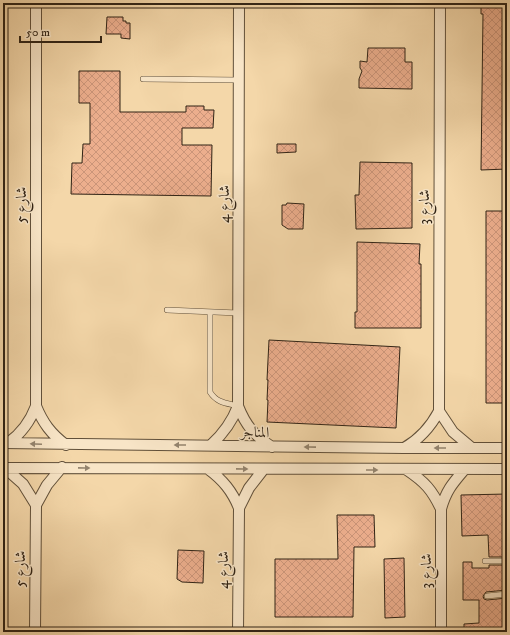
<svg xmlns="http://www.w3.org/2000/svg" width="510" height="635" font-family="'IM FELL DW Pica',Amiri,serif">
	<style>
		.building { fill: url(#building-cross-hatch); stroke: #302315 }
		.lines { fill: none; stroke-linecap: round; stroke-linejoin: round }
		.service-casing { stroke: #61503a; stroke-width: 6 }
		.minor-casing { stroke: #61503a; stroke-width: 12 }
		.service { stroke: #f8e5c7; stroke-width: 5 }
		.minor { stroke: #f8e5c7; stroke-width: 10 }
		.oneway { fill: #94846e }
		.labels { text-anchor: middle; stroke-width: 3; stroke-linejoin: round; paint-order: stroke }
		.street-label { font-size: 15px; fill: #302315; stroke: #f8e5c7 }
	</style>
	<defs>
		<pattern id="building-cross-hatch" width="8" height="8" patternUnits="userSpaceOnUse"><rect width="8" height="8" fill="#ecae8d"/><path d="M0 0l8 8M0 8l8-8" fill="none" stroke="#cb9579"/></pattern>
	</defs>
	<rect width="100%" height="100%" fill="#f4d7a9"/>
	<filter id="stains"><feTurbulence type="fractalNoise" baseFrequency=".005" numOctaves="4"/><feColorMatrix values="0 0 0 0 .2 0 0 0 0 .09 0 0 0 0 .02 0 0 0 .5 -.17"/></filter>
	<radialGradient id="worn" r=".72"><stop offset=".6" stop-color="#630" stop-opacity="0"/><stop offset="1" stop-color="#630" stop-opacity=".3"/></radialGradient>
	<path class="building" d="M 481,3 L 507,3 L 507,169 L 481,170 L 483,14 L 481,14 Z
		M 107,17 L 123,17 L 123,21 L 126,21 L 126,23 L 130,23 L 130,39 L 121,38 L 121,34 L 106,34 Z
		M 368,48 L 405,48 L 405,62 L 412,62 L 412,89 L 359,88 L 359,79 L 362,71 L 360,68 L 360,61 L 367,62 Z
		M 79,71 L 120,71 L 120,112 L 186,112 L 186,106 L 204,106 L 204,110 L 214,110 L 213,128 L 182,128 L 182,145 L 212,145 L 211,196 L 71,194 L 72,163 L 82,163 L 83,144 L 90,144 L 90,103 L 79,103 Z
		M 277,144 L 296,144 L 296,152 L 277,153 Z
		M 360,162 L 412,163 L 412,228 L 356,229 L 355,195 L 359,195 Z
		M 287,203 L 304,204 L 303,229 L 288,229 L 282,225 L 282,205 L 286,205 Z
		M 486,211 L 507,211 L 507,403 L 486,403 Z
		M 357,242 L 420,244 L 419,264 L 421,264 L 421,328 L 355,328 L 355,312 L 357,312 Z
		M 269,340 L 400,347 L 396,428 L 267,422 L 268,400 L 267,400 L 268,380 L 267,380 Z
		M 507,494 L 507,557 L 489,557 L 488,535 L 462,536 L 461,495 Z
		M 337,515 L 374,515 L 375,547 L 354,547 L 353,617 L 275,617 L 275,559 L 338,559 Z
		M 178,550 L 204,551 L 203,583 L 182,582 L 177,579 Z
		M 404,558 L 405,617 L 385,618 L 384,559 Z
		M 463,562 L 472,562 L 472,568 L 489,568 L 489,565 L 507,565 L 507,590 L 486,592 L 483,596 L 484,599 L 487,600 L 507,598 L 507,632 L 464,632 L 464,624 L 479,623 L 479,600 L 463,600 Z"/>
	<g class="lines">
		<g class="service-casing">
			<path id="service" d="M 143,79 L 239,80
				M 167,310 L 238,313
				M 210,312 L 210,392 C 217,403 226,403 238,406
				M 485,561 L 507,561
				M 487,596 L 507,594"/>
		</g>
		<g class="minor-casing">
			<path id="minor" d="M 36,406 C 43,423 51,434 66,445
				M 238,406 C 246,426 254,435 272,447
				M 439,411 L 453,432 L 472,448
				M 3,443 L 404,448 L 507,448
				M 8,443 C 22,433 30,422 36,406 L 36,3
				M 211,445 C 224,433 232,422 238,406 L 239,3
				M 404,448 C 420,439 430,428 439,411 L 440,3
				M 3,468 L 507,469
				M 5,468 L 23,484 L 36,505
				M 208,469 C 223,480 232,491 239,508 L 238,632
				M 407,470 C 425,482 432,490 441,509
				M 239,508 L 249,488 L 263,470
				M 35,632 L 36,505 L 47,485 L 62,467
				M 441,632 L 441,509 C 446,491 452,484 464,470"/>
		</g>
		<use href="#service" class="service"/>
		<use href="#minor" class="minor"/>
	</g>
	<defs><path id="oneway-solid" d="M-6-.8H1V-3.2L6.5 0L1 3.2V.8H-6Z"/></defs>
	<g class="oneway">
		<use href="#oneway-solid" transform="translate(36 444) rotate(-178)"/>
		<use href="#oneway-solid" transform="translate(180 445) rotate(-180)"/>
		<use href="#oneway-solid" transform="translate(310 447) rotate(-179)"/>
		<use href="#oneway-solid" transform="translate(440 448) rotate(180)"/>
		<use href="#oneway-solid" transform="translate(84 468) rotate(1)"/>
		<use href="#oneway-solid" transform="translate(242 469) rotate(1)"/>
		<use href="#oneway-solid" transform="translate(372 470)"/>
	</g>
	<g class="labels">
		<g class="street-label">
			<text transform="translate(224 204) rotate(-90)" y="5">شارع 4</text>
			<text transform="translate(21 205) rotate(-90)" y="5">شارع 5</text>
			<text transform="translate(424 207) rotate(-90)" y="5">شارع 3</text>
			<text transform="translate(255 432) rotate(1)" y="5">المناجر</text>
			<text transform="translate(20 569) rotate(-90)" y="5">شارع 5</text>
			<text transform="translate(223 570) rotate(-90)" y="5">شارع 4</text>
			<text transform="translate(426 571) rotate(-90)" y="5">شارع 3</text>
		</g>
	</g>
	<rect width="510" height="635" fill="none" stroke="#f4d7a9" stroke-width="16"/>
	<rect x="4" y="4" width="502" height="627" fill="none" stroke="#302315" stroke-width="2"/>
	<rect x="8" y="8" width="494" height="619" fill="none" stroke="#302315"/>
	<path d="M20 36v6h81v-6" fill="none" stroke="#302315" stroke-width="2"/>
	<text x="26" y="36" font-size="12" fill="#302315" stroke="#f8e5c7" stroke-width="3" paint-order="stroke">50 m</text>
	<rect width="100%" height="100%" filter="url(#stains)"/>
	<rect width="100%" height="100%" fill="url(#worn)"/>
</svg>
